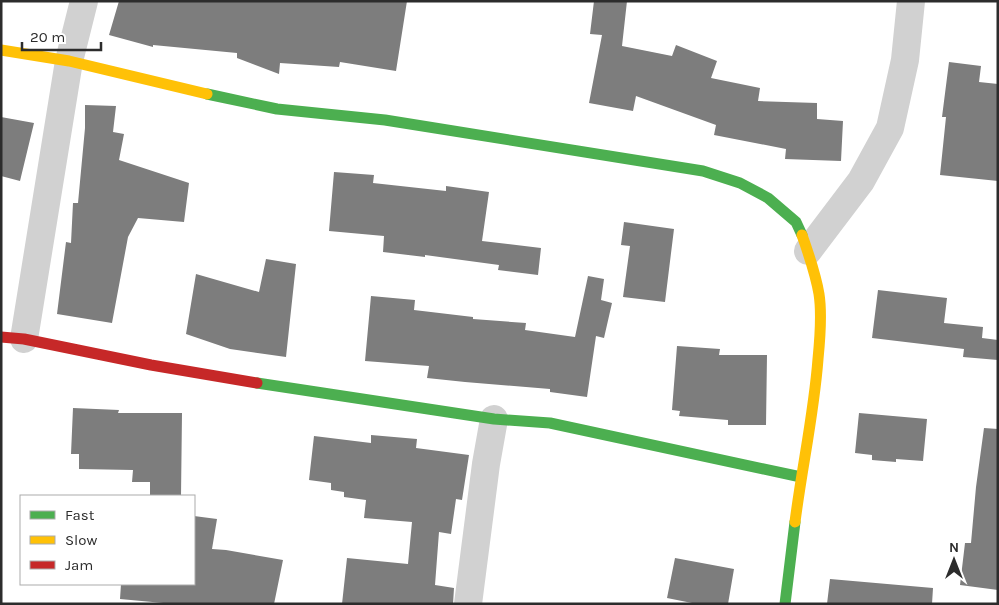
<svg xmlns="http://www.w3.org/2000/svg" width="999" height="605" font-family="Karla,sans-serif">
	<style>
		.building { fill: #7d7d7d }
		.lines { fill: none; stroke-linecap: round; stroke-linejoin: round }
		.street { stroke: #d1d1d1; stroke-width: 28 }
		.fast { stroke: #4caf50; stroke-width: 11 }
		.slow { stroke: #ffc107; stroke-width: 11 }
		.jam { stroke: #c62828; stroke-width: 11 }
	</style>
	<rect width="100%" height="100%" fill="#fff"/>
	<path class="building" d="M 119,1 L 407,1 L 396,71 L 340,62 L 339,67 L 280,63 L 279,74 L 237,58 L 237,53 L 153,45 L 153,47 L 109,35 Z
		M 594,1 L 627,1 L 622,46 L 672,56 L 676,45 L 717,61 L 711,78 L 760,88 L 758,101 L 817,103 L 817,119 L 843,121 L 841,161 L 785,159 L 786,149 L 714,135 L 716,125 L 636,96 L 633,111 L 589,103 L 602,35 L 590,34 Z
		M 949,62 L 981,66 L 979,82 L 998,84 L 998,181 L 940,175 L 946,117 L 942,117 Z
		M 85,105 L 116,106 L 113,132 L 124,134 L 119,160 L 189,183 L 184,222 L 138,218 L 128,237 L 112,323 L 57,314 L 66,242 L 71,243 L 73,203 L 78,203 L 85,128 Z
		M 1,117 L 34,123 L 20,181 L 1,176 Z
		M 334,172 L 374,175 L 373,183 L 446,191 L 446,186 L 489,192 L 482,241 L 541,248 L 538,275 L 498,270 L 499,265 L 425,255 L 425,257 L 383,252 L 384,236 L 329,231 Z
		M 624,222 L 674,229 L 665,302 L 623,297 L 630,246 L 621,245 Z
		M 266,259 L 296,264 L 286,357 L 230,349 L 186,334 L 196,274 L 259,292 Z
		M 588,276 L 604,279 L 601,300 L 612,303 L 604,338 L 596,336 L 587,397 L 550,392 L 550,389 L 465,382 L 427,378 L 429,366 L 365,361 L 371,296 L 415,300 L 414,310 L 473,317 L 473,319 L 526,323 L 525,330 L 575,337 Z
		M 878,290 L 947,298 L 944,323 L 983,327 L 982,338 L 998,340 L 998,360 L 963,357 L 964,349 L 872,338 Z
		M 677,346 L 720,349 L 719,355 L 767,355 L 766,425 L 728,425 L 728,420 L 679,416 L 680,411 L 672,410 Z
		M 73,408 L 119,410 L 118,413 L 182,413 L 181,496 L 150,496 L 150,482 L 132,482 L 133,470 L 79,469 L 79,454 L 71,454 Z
		M 859,413 L 927,419 L 923,461 L 896,459 L 896,462 L 872,460 L 872,455 L 855,453 Z
		M 984,428 L 998,429 L 998,590 L 960,585 L 965,543 L 971,543 L 976,487 Z
		M 371,435 L 417,439 L 416,448 L 469,455 L 462,500 L 456,499 L 451,534 L 439,532 L 435,585 L 454,588 L 453,604 L 342,604 L 347,558 L 408,564 L 412,522 L 364,518 L 366,500 L 344,497 L 344,492 L 331,490 L 331,483 L 309,480 L 314,436 L 371,443 Z
		M 194,516 L 217,519 L 212,549 L 226,550 L 283,560 L 274,604 L 174,604 L 120,599 L 121,584 L 194,584 Z
		M 675,558 L 734,569 L 728,604 L 697,604 L 667,598 Z
		M 830,579 L 933,588 L 932,604 L 827,604 Z"/>
	<g class="lines">
		<path class="street" d="M 808,251 L 861,181 L 890,128 L 905,60 L 911,1
			M 24,339 L 69,61 L 84,1
			M 468,604 L 486,464 L 494,419"/>
		<path class="fast" d="M 207,94 L 277,109 L 385,120 L 703,171 L 740,183 L 768,198 L 796,222 L 802,235
			M 257,383 L 494,419 L 550,423 L 801,477
			M 785,604 L 795,522"/>
		<path class="slow" d="M 1,50 L 69,61 L 207,94
			M 795,522 C 802,467 814,413 818,359 C 820,339 822,313 819,294 C 816,276 808,252 802,235"/>
		<path class="jam" d="M 1,337 L 24,339 L 151,365 L 257,383"/>
	</g>
	<rect width="999" height="605" fill="none" stroke="#2c2c2c" stroke-width="5"/>
	<rect x="20" y="495" width="175" height="90" fill="#ffffff" stroke="#ababab"/>
	<rect x="30" y="511" width="25" height="8" fill="#4caf50" stroke="#ababab"/>
	<text x="65" y="520" font-size="15" fill="#2c2c2c">Fast</text>
	<rect x="30" y="536" width="25" height="8" fill="#ffc107" stroke="#ababab"/>
	<text x="65" y="545" font-size="15" fill="#2c2c2c">Slow</text>
	<rect x="30" y="561" width="25" height="8" fill="#c62828" stroke="#ababab"/>
	<text x="65" y="570" font-size="15" fill="#2c2c2c">Jam</text>
	<g transform="translate(954 560)" stroke="#ffffff" stroke-width="4" paint-order="stroke">
	<path d="M0-4L9 19L0 12L-9 19Z" fill="#2c2c2c"/>
	<text y="-8" font-size="14" font-weight="bold" text-anchor="middle" fill="#2c2c2c">N</text>
	</g>
	<path d="M22 42v8h79v-8" fill="none" stroke="#2c2c2c" stroke-width="2.5"/>
	<text x="30" y="42" font-size="15" fill="#2c2c2c" stroke="#ffffff" stroke-width="4" paint-order="stroke">20 m</text>
</svg>
